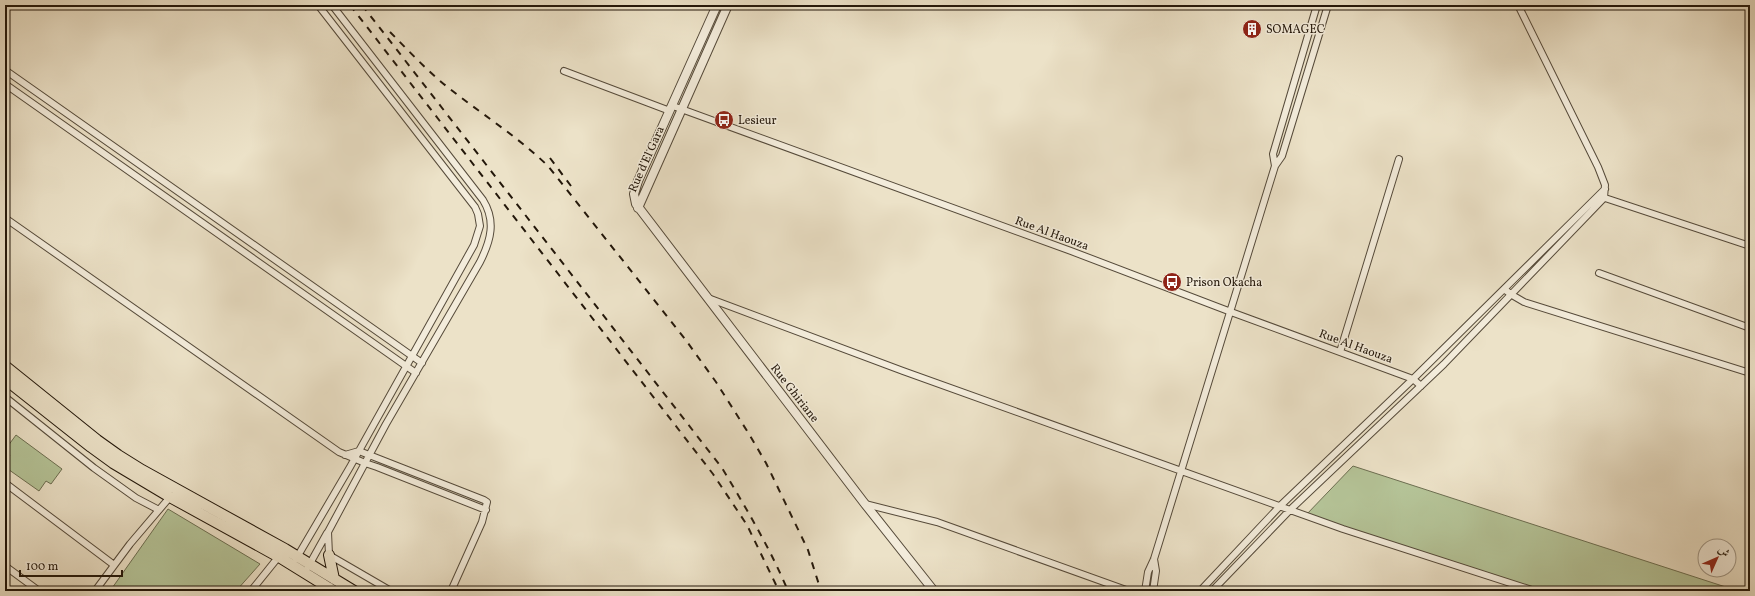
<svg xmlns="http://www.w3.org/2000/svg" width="1755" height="596" font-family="Vollkorn,Amiri,serif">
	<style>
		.green { fill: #b5c498; stroke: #6c6e51 }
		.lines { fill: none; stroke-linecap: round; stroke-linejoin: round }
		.minor-casing { stroke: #554a3a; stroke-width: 8 }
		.tertiary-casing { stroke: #554a3a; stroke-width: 10 }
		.primary-casing { stroke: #23170a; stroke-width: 12 }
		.minor { stroke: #f3ecdb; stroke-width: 6 }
		.tertiary { stroke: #f3ecdb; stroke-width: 8 }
		.primary { stroke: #ece2c8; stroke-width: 10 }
		.rail { stroke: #23170a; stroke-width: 2; stroke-dasharray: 7 7; stroke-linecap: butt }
		.labels { text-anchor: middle; stroke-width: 3; stroke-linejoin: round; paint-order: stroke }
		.poi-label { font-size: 12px; fill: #23170a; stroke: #f3ecdb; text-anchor: start }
		.street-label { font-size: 12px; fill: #23170a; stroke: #f3ecdb }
	</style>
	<rect width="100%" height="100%" fill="#ece2c8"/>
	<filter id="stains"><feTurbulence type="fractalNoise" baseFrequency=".005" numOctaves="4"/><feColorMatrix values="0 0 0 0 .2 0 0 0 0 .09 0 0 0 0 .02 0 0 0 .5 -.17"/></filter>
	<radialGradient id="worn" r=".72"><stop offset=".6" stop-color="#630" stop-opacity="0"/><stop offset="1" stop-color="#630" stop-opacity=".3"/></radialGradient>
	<path class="green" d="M 16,435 L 62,469 L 51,484 L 46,481 L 39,491 L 5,467 L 5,462 L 10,455 L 5,450 Z
		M 1353,466 L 1738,591 L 1535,591 L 1306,515 Z
		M 168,509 L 260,564 L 236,591 L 110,591 Z"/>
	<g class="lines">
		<g class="minor-casing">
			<path id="minor" d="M 332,5 L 483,200 C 496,221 491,240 480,262 L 386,424 L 328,532 L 329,555 L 391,591
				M 5,70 L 422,363
				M 564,71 L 670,111
				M 5,84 L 416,373
				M 673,106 L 1071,251 L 1231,312 L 1413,379 L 1421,386
				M 1275,166 L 1273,154 L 1317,5
				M 1602,197 L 1750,246
				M 5,218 L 339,452 L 365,463 L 377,467 L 486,510
				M 1599,273 L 1750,328
				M 1504,289 L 1512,295 L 1524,302 L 1750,373
				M 708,298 L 903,371 L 1343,529 L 1535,591
				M 1340,352 L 1399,159
				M 5,397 L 94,468 L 136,498 L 159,510
				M 345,455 L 359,451 L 484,500 L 487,502 L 482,522 L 451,591
				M 5,483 L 114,565
				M 865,504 L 937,522 L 1129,591
				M 296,559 L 350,467 L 474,245 L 480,226 L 478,214 L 475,207 L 318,5
				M 5,566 L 39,591
				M 308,567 L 327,533
				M 95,591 L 130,544 L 170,497
				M 251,591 L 280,555
				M 1145,591 L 1148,572 L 1154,559 L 1275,166 L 1282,156 L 1328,5
				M 1153,591 L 1156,571 L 1154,559
				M 1200,591 L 1280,506 L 1413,379 L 1605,189
				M 1212,591 L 1290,510 L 1444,364 L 1604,198 L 1605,185 L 1598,167 L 1518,5"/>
		</g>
		<g class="tertiary-casing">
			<path id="tertiary" d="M 717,5 L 638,181 L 634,194 L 636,204 L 865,504 L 934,591
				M 638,208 L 728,5"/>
		</g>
		<g class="primary-casing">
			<path id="primary" d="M 5,366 L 97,440 L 118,455 L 142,470 L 285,549 L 354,591
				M 5,379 L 91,447 L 113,463 L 170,497 L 279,557 L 334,591
				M 329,555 L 334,579"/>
		</g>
		<use href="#minor" class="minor"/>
		<use href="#tertiary" class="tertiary"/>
		<use href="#primary" class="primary"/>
		<path class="rail" d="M 350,5 L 713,474 L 747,525 L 779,591
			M 362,5 L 722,468 C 746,508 770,548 788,591
			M 390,32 C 409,51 428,72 450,89 C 483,115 518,137 548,166 L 685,339 L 716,382 L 749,434 L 766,463 L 808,550 L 821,591
			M 550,158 L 571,186
			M 5,587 L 11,591"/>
	</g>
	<defs>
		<g id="building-disc" transform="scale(1)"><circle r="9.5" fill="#8f2418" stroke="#f3ecdb"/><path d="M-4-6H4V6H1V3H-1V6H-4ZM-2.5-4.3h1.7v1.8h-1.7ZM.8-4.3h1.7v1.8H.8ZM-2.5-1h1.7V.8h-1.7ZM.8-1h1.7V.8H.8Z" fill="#fff"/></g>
		<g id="bus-disc" transform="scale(1)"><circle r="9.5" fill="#8f2418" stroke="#f3ecdb"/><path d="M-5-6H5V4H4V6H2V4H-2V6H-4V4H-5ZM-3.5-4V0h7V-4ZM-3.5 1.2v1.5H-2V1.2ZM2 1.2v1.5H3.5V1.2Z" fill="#fff"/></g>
	</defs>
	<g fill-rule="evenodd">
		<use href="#building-disc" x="1252" y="29"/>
		<use href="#bus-disc" x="724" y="120"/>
		<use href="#bus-disc" x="1172" y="282"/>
	</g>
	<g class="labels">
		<g class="poi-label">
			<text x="1266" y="33">SOMAGEC</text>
			<text x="738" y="124">Lesieur</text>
			<text x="1186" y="286">Prison Okacha</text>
		</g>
		<g class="street-label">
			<text transform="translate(646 159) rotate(-66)" y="4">Rue d'El Gara</text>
			<text transform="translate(1052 233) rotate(20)" y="4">Rue Al Haouza</text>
			<text transform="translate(1356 346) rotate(20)" y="4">Rue Al Haouza</text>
			<text transform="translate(795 393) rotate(52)" y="4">Rue Ghiriane</text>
		</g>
	</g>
	<rect width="1755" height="596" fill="none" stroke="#ece2c8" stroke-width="20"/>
	<rect x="6" y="6" width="1743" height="584" fill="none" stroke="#23170a" stroke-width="2"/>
	<rect x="10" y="10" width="1735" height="576" fill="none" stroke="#23170a"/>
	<g transform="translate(1717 558) rotate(45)"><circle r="19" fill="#f3ecdb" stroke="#a09787"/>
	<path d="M0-3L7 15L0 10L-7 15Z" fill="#8f2418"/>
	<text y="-6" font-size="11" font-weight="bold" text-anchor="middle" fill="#23170a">ش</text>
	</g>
	<path d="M20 570v6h102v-6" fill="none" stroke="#23170a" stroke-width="2"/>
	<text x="26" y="570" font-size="12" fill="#23170a" stroke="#f3ecdb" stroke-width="3" paint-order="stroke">100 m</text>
	<rect width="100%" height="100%" filter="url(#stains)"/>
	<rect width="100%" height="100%" fill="url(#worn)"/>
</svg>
